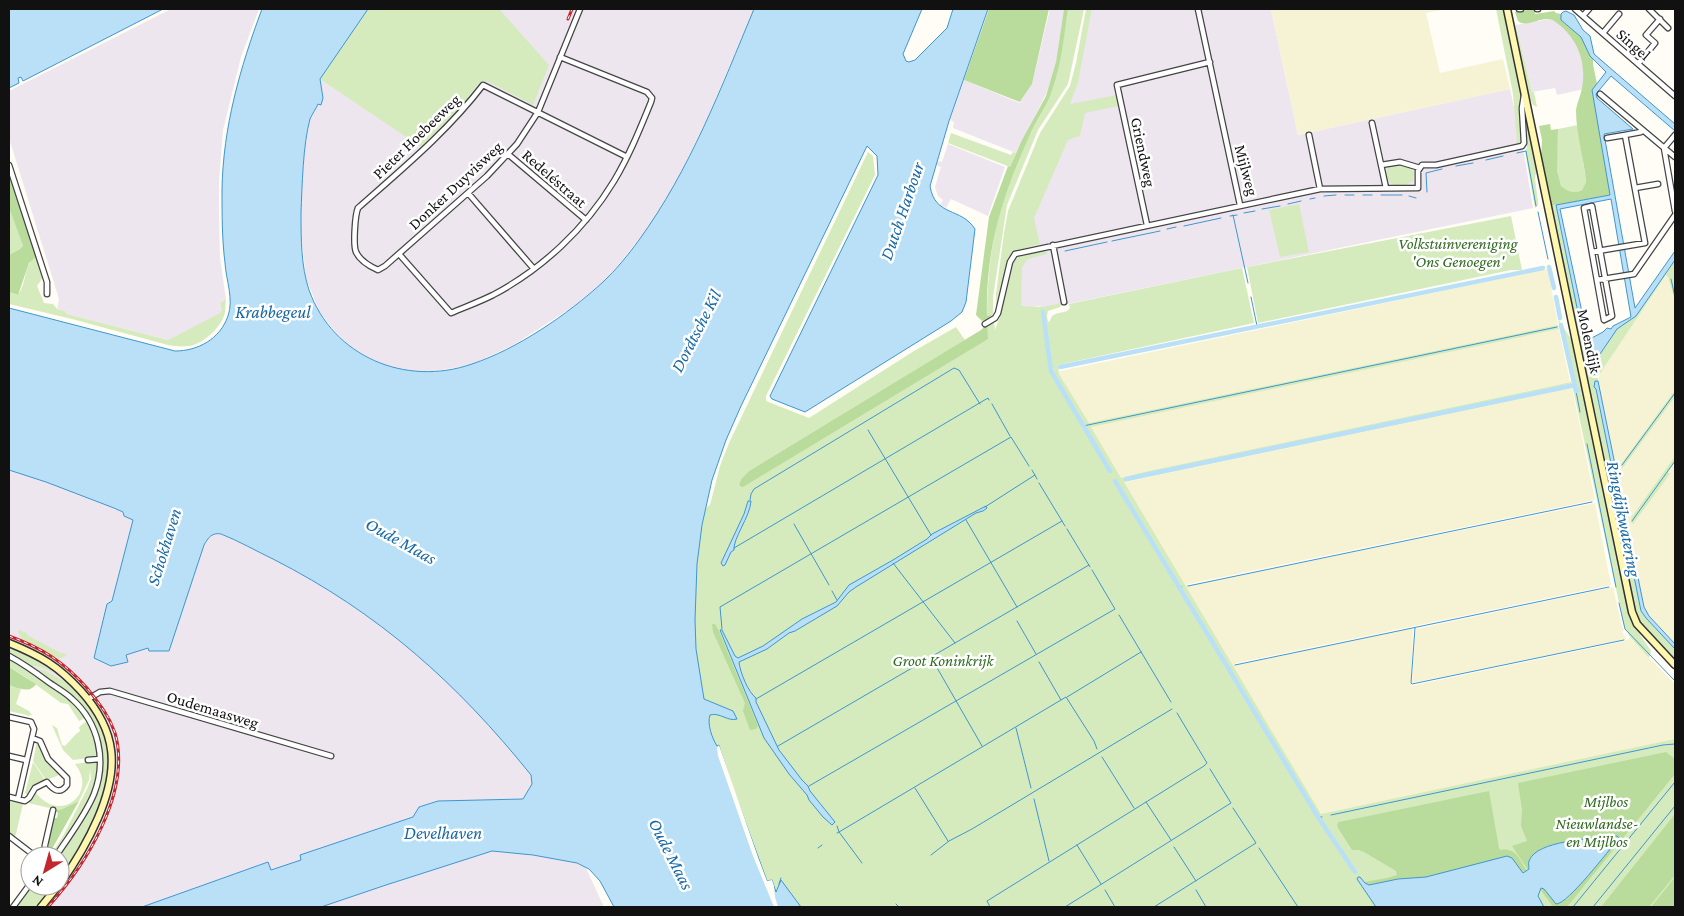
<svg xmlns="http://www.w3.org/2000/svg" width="1684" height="916" font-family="'Crimson Pro',serif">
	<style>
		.industrial { fill: #eee6ef }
		.farmland { fill: #f6f3d4 }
		.green { fill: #d5ebbd }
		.forest { fill: #b9dc9c }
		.water { fill: #b9e0f7; stroke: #3f96cf; fill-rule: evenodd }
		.pier { fill: #fffdf5 }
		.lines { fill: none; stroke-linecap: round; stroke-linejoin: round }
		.stream { stroke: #3f96cf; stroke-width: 1 }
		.canal { stroke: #b9e0f7; stroke-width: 4.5 }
		.street-casing { stroke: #444; stroke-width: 7 }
		.secondary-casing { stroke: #333; stroke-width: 9 }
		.street { stroke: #fff; stroke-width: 4.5 }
		.secondary { stroke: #fff6b0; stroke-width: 6 }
		.rail-casing { stroke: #c4262e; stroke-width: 3 }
		.rail { stroke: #fff; stroke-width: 1; stroke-dasharray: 4; stroke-linecap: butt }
		.labels { text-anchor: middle; stroke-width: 5; stroke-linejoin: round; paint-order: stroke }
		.street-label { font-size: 16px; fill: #111; stroke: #fff }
		.park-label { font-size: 16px; font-style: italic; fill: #2f6b1f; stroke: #fff }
		.water-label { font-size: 18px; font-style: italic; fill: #1768a6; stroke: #fff }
	</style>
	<rect width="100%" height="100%" fill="#fffdf5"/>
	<path class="industrial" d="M 171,9 L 259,9 L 241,57 L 223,130 L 219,181 L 219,219 L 220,258 L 226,299 L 220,303 L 222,310 L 221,313 L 168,340 L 67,314 L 65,311 L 57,309 L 59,299 L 9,138 L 9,91 Z
		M 368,9 L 754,9 L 707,119 L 676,182 L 653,221 L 620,263 L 603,282 L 571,308 L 515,344 L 471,365 L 429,372 L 414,372 L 391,368 L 380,364 L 352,348 L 337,334 L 319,311 L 306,278 L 301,234 L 301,193 L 305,148 L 310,118 L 318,104 L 320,104 L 323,98 L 320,79 Z
		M 1050,9 L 1064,9 L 1055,70 L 1046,94 L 1016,153 L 953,128 L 954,122 L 950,120 L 964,80 L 1020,103 L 1032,84 Z
		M 1092,9 L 1271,9 L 1298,135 L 1510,89 L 1524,154 L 1533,208 L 1043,309 L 1040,306 L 1013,309 L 1007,255 L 1014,205 L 1079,75 Z
		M 1549,19 L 1560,23 L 1580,42 L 1589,88 L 1557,95 L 1555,88 L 1532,92 L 1518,34 L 1515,25 Z
		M 948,144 L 1005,167 L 988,216 L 951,199 L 946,208 L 940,205 L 943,200 L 938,196 L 935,187 L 941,167 L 936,165 L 938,161 L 942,162 Z
		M 9,465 L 326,569 L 534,755 L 604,907 L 35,907 L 60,886 L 100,805 L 107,747 L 67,689 L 9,654 Z"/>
	<path class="farmland" d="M 1271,9 L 1446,9 L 1426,13 L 1440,73 L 1503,59 L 1510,89 L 1298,135 Z
		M 1548,269 L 1558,325 L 1086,424 L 1056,372 Z
		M 1666,275 L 1668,277 L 1675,301 L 1675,390 L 1621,464 L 1622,469 L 1675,397 L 1675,456 L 1631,518 L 1631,522 L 1633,523 L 1669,474 L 1668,472 L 1675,462 L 1675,644 L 1649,616 L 1644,607 L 1598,381 L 1600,373 Z
		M 1559,329 L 1570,382 L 1144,472 L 1120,478 L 1090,428 L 1091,426 Z
		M 1572,388 L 1595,500 L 1188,584 L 1188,586 L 1595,503 L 1611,585 L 1236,663 L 1235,665 L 1237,665 L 1413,628 L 1411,686 L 1625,641 L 1630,638 L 1675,684 L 1675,740 L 1321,815 L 1121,483 Z
		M 1613,587 L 1621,623 L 1624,631 L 1622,632 L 1627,639 L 1412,683 L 1416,629 Z"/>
	<path class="green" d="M 368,9 L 499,9 L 549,65 L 533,105 L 489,82 L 483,81 L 479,83 L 459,109 L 421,147 L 320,79 Z
		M 1068,9 L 1084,9 L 1068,84 L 1038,130 L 1007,205 L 993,297 L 993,314 L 987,316 C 987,250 999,202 1026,142 C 1034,124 1047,107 1053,88 C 1062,62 1063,35 1068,9 Z
		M 1086,9 L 1092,9 L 1078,83 L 1070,104 L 1117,95 L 1119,106 L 1085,113 L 1080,136 L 1068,140 L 1034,218 L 1040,244 L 1015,251 L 1010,256 L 996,313 L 996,294 L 1004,233 L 1008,211 L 1040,133 L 1070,86 L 1076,63 Z
		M 1496,9 L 1504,9 L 1521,86 L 1523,141 L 1517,144 L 1513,94 Z
		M 1509,9 L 1511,9 L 1518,34 L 1532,92 L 1534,92 L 1537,107 L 1533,105 L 1528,94 Z
		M 1525,109 L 1537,165 L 1535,179 L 1538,202 L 1538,205 L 1535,208 L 1525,151 L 1527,148 Z
		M 1578,125 L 1586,182 L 1582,190 C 1547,206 1559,145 1558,129 Z
		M 951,133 L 1011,155 L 1013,152 L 1016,153 L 1010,167 L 948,143 Z
		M 868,152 L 873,156 L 875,175 L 766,396 L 766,401 L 809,418 L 914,351 L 956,327 L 965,340 L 749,471 L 741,479 L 739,487 L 987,339 L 987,324 L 994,321 L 995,330 L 1001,313 L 1013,261 L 1018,255 L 1046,249 L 1047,254 L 1028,259 L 1022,267 L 1021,306 L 1042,307 L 1062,303 L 1060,307 L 1048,311 L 1047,316 L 1048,322 L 1050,321 C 1052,312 1059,314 1067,311 L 1070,308 L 1069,304 L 1242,268 L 1254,323 L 1058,365 L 1059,374 L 1089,423 L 1558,325 L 1559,329 L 1091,427 L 1121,478 L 1144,472 L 1571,382 L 1572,388 L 1124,482 L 1321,814 L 1675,739 L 1675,907 L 771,907 L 700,706 L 690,607 L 704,509 L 710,505 L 720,466 L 729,443 Z
		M 1395,164 L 1411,167 L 1414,173 L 1413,181 C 1401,191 1380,185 1388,166 Z
		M 1299,204 L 1309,252 L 1280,257 L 1269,210 Z
		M 1556,205 L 1584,342 L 1594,375 L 1597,372 L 1597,359 L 1615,331 L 1619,326 L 1636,316 L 1675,260 L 1675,301 L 1668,277 L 1666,275 L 1599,375 L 1593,376 C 1584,368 1585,351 1577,341 L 1549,206 Z
		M 9,208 L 23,246 L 20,249 L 9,255 Z
		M 1511,216 L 1522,270 L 1511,270 L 1258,323 L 1247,267 Z
		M 37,256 L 44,276 L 37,286 L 44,303 L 53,304 L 57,309 L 65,311 L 67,314 L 168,340 L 220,313 L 222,310 L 220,303 L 226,299 C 225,305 226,311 224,316 C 219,329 202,345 188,346 C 181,347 174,346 168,345 L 72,319 L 9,304 L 9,292 L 17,295 C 28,285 22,264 37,256 Z
		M 1558,319 L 1575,345 L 1636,626 L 1641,636 L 1651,651 L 1649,658 L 1630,637 L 1624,626 Z
		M 1581,350 L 1589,375 L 1593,378 L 1598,378 L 1598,381 L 1595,382 L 1641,611 L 1646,618 L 1675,649 L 1675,662 L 1635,618 Z
		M 1675,390 L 1675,397 L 1622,469 L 1621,464 Z
		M 1675,456 L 1675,462 L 1668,472 L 1670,474 L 1633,524 L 1631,522 L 1631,518 Z
		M 19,630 L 27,633 L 27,635 L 61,653 L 67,654 L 66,656 L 59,659 L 23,641 L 18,632 Z
		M 9,646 L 46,663 L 64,678 L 46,669 L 35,666 L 31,667 L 9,655 Z
		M 9,658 C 37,673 65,692 85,718 L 79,721 L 68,704 L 61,703 L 27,678 L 9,667 Z
		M 33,669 L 44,670 L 62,680 L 70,682 L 97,714 L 108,741 L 110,768 L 103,800 L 85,840 L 60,880 L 60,856 L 58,856 L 84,819 L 95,797 L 100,783 L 102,771 L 101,749 L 81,706 Z
		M 9,685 L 21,689 L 16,704 L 29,711 L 32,715 L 27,716 L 27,715 L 9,711 Z
		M 88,720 L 92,728 L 99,754 L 97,757 L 73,760 L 63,750 L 52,725 L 57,728 L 62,745 L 65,746 L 76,734 L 80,731 L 79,727 Z
		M 37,741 L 40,742 L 44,755 L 61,773 L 57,776 L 46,780 L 33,761 Z
		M 95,761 L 98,762 L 97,780 L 87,807 L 55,856 L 50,856 L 63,836 L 87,789 L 91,779 L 90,769 L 89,780 L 79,801 L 60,810 L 55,809 L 55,811 L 54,809 L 24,802 L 34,790 C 58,826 99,794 75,764 Z
		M 33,762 L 45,780 L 34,785 L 27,795 L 25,793 Z
		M 9,801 L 23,804 L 16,834 L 14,837 L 9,832 Z
		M 33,886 L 55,886 L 38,907 L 17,907 Z"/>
	<path class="forest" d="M 989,9 L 1049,9 L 1032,84 L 1020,102 L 964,80 Z
		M 1064,9 L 1068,9 C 1064,35 1062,62 1053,88 C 1048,106 1035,121 1028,139 C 1002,196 985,252 987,316 L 993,314 L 986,320 L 982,321 L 976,315 L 989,217 L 1008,166 L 1010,167 L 1022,140 L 1046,96 L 1056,62 Z
		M 1534,9 L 1535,14 L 1554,11 L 1556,13 L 1561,14 C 1560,25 1576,29 1582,38 C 1587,45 1586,53 1593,59 L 1593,64 L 1597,84 L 1592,90 L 1610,195 L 1549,206 L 1541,160 L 1542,140 L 1539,126 L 1550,124 L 1551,130 L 1558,129 L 1557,171 L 1561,186 C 1567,192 1575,194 1582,190 L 1586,182 C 1584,158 1576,134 1576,110 C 1577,102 1581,95 1582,88 C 1587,62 1577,36 1554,21 C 1543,14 1528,29 1518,21 L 1515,12 Z
		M 11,180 L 37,256 L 29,263 L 18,295 L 9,292 L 9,255 L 20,249 L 23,246 L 9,208 L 9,181 Z
		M 987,324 L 988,339 L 743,487 L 739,486 L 741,479 L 749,471 L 981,330 Z
		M 712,624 L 715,624 L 719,631 L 758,726 L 756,729 L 750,730 L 743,711 L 745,703 L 713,632 Z
		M 9,667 L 36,684 C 30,694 18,688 9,685 Z
		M 1666,752 L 1675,759 L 1675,774 L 1567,907 L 1553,907 L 1540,889 L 1544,889 L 1557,904 L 1568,898 L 1618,839 L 1618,836 L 1612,836 C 1597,838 1549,842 1539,850 C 1533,855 1529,863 1528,870 L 1512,846 L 1527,841 L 1521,826 L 1522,810 L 1518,783 Z
		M 1489,791 L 1499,848 L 1500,850 C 1516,847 1519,859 1527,871 L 1522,872 L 1512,858 L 1426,877 L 1398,879 L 1368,885 L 1364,882 L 1387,878 L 1397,875 L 1396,871 L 1364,852 L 1359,850 L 1352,850 L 1338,828 L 1337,824 L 1339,822 Z
		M 79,801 L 48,856 L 46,856 L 49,843 L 47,841 L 53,818 L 57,818 L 58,813 L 55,811 L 55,809 L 60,810 Z
		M 1675,814 L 1675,875 L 1649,907 L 1601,907 Z
		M 1675,877 L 1675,907 L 1651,907 Z"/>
	<path class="water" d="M 9,9 L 163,9 L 23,81 L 21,77 L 18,78 L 19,83 L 9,88 Z
		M 262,9 L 368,9 L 320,79 L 323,98 L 321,105 L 318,104 C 316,109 312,114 310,119 C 303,144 302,187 301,213 C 301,239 301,266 309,290 C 333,357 406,387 472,364 C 517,349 567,315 603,282 C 616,270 628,255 639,240 C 690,170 721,88 754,9 L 922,9 L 903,54 L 906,61 L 909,62 L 915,60 L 947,28 L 953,9 L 988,9 L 949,121 L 930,186 C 935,217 961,207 975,229 L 966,302 L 962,312 L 951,321 L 805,412 L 772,399 L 770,396 L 878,175 L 877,156 L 867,146 L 741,406 L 726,440 L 712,480 L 702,525 L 697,564 L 695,620 L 696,649 L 704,699 L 733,711 L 737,719 C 728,722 720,712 710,715 C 707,724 712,738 717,746 L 719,745 L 720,749 L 734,791 L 767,881 L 772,880 L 776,892 L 781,880 L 801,907 L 614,907 L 600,881 L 589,869 L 577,863 L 533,855 L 492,851 L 386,885 L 321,907 L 142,907 L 268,862 L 271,870 L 301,860 L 300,855 L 413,817 L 419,807 L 438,801 L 523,799 L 532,784 L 531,775 C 457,683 379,613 273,559 C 256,551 239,541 221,534 C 212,532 208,538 204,545 L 169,651 L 149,651 L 148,648 L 126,655 L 128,662 L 111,666 L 94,658 L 107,604 L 112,601 L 133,520 L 124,516 L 123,512 L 114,508 L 46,482 L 9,470 L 9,308 L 175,351 C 198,351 220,339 228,316 C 234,299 226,280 225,263 C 222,239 222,215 222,190 C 223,127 240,68 262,9 Z
		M 1566,11 L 1574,15 L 1583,30 L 1590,36 L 1594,54 L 1675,124 L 1675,131 L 1611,76 L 1596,94 L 1597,98 L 1633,129 L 1604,134 L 1635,308 L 1675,251 L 1675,260 L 1636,316 L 1617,329 L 1598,357 C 1595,363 1599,369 1596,374 L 1593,375 L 1584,342 L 1556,205 L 1610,195 L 1592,90 L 1606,72 L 1590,56 L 1581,37 L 1561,20 L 1561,14 L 1563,12 ZM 1611,199 L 1631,317 L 1613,326 L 1611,329 L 1607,328 L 1603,332 L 1588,340 L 1560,209 Z
		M 1595,381 L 1598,381 L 1644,607 L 1649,616 L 1675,644 L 1675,649 L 1646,618 L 1641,611 L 1596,389 L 1594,387 Z
		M 748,501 L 751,501 C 750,517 733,538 734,550 L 731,552 L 725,565 L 723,566 L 721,563 L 744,514 Z
		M 986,506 L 987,508 L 983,511 L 976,513 L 856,587 L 849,592 L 837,606 L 795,631 L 789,633 L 767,649 L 739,662 C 740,672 748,692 756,698 L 756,702 L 779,750 L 802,780 L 808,786 L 810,791 L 835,822 L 832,825 L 823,817 L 809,800 L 807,795 L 789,774 L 764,738 L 720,630 L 722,630 L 735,656 L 738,658 L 763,646 L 802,619 L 836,602 L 849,585 L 893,560 L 927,539 L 932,534 Z
		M 1612,836 L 1617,836 L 1619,838 C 1609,850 1568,904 1556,904 L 1544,889 L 1541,888 L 1538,896 L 1544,907 L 1376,907 L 1357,879 L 1358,877 L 1360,877 L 1365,883 L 1369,885 L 1398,879 L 1426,877 L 1507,856 L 1512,858 L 1523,873 L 1529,869 C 1529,867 1528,864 1529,861 C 1536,840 1593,839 1612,836 Z"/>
	<path class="pier" d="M 719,745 L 759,860 L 767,881 L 772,880 L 774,886 L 775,897 L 778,907 L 774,907 L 753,856 L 718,756 L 717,748 Z"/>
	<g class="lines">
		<path class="stream" d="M 1517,153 L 1526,151 L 1536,206
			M 1486,160 L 1503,156
			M 1456,166 L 1473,163
			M 1427,192 L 1426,173 L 1442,169
			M 1345,195 L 1354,195
			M 1363,195 L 1372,195
			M 1381,195 L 1402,195
			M 1324,196 L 1336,195
			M 1409,196 L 1416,198
			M 1310,199 L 1315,198
			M 1288,204 L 1301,201
			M 1262,209 L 1280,206
			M 1538,212 L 1548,259
			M 1244,213 L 1255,211
			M 1233,215 L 1248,283
			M 1230,216 L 1237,215
			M 1184,226 L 1221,218
			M 1167,229 L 1176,227
			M 1112,241 L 1160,231
			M 1065,251 L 1107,242
			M 1549,266 L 1550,267
			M 1671,279 L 1675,297
			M 1251,297 L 1257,326
			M 1561,327 L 1562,327
			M 1576,391 L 1580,412
			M 992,404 L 1010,436
			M 1083,426 L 1557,327
			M 868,430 L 931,535
			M 1587,444 L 1616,587
			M 1622,465 L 1675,393
			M 1032,470 L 1037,479
			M 1039,483 L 1065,526
			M 750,500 L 751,494 L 754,489 L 954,368 L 959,370 L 980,404
			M 985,507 L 1035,475
			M 966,520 L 1017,607
			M 1632,521 L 1675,461
			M 794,524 L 829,585
			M 1067,529 L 1090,567
			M 734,548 L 988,398 L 989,400
			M 893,563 L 955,643
			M 1188,586 L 1592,502
			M 1179,589 L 1182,587
			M 832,591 L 837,600
			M 1619,603 L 1625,629 L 1675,681
			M 1119,615 L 1171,702
			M 1017,621 L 1036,654
			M 1415,628 L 1411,683 L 1412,684 L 1624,640
			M 722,629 L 720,607 L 1011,437 L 1029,466
			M 932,659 L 982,746
			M 1039,662 L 1061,700 L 1066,697 L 1094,741 L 1097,749
			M 1235,665 L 1609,587
			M 1228,670 L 1230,668
			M 1067,697 L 1141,652
			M 756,699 L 1062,521
			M 1016,728 L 1031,788
			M 778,746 L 1089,565
			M 1102,757 L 1134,808
			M 809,786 L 1115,609 L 1092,570
			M 915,788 L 948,841
			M 1034,799 L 1049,861
			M 1146,802 L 1171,840
			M 1331,815 L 1663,745 L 1675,744
			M 1318,817 L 1322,817
			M 837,826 L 839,832 L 837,833
			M 1077,845 L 1101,884
			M 1174,847 L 1196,881
			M 818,848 L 822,845
			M 1259,848 L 1298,907
			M 931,855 L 949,841 L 972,829 L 1172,709
			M 862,863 L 839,832 L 1061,700
			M 779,884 L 781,878
			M 1105,890 L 1115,907
			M 1196,890 L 1206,907
			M 896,904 L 899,907
			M 990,907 L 987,901 L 1204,766 L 1207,763 L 1177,713
			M 1065,907 L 1231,803 L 1210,769
			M 1154,907 L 1256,843 L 1233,808
			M 1573,907 L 1675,782
			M 1593,907 L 1675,806"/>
		<path class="canal" d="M 1549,267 L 1554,288
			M 1556,297 L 1560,318
			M 1043,312 L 1051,371 L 1110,471
			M 1561,325 L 1576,391 L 1578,390
			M 1060,367 L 1543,268
			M 1126,479 L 1575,385
			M 1115,481 L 1318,817 L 1355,872"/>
		<g class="street-casing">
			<path id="street" d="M 580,9 L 538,112 L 517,144 L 487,176 L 385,266 L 378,270 C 369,266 360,261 356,252 C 353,245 355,215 358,208 C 402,169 447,132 483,85 L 627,157
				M 1198,9 L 1240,205
				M 1519,9 L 1521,9
				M 1537,9 L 1538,9
				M 1575,9 L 1583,16
				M 1589,9 L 1583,16 L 1675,96
				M 1649,9 L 1668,28
				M 1603,33 L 1619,14
				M 1638,64 L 1655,43 L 1646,35 L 1660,19
				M 1600,94 L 1675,157
				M 1372,123 L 1386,188
				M 1309,135 L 1320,189
				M 1675,135 L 1664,148 L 1675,211
				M 1607,138 L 1625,135
				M 509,155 L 586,220
				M 9,165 L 47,282 L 47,294
				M 1381,165 L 1400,162 L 1420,168
				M 1635,188 L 1658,184
				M 468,193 L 534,269
				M 1592,206 L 1612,316 L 1604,320 L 1584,208 Z
				M 1147,225 L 1117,85 L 1210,62
				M 1053,245 L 1064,302
				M 1592,252 L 1645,243 L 1625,135 L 1641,132 L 1643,130
				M 399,254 L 451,313 C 465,307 479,302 493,295 C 542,269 585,229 614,181 C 629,156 640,129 651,102 L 652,98 L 647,92 L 560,57
				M 1597,280 L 1634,274 L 1675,215
				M 985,324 L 995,318 L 998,313 L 1010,262 L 1015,254 L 1320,189 L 1418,188 L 1418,171 L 1422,165 L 1436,165 L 1522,146 L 1524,143 L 1522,108 L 1524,95
				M 9,656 C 22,663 35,672 47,681 C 55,687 65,692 72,699 C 99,723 107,761 94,794 C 85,816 69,836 56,856
				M 88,699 L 100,692 L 110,691 L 331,756
				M 9,717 L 31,722 L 34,729 L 18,799
				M 9,756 L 26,760
				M 88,760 L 100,759
				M 9,797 L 25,801 L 29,798 L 35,788 L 47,782 C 53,790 60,795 67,785 L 67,778 L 48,759 L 40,741 L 32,738
				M 9,836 L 35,856
				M 44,856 L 45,845 L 53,810
				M 13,907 L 30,884"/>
		</g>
		<g class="secondary-casing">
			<path id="secondary" d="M 1507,9 L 1632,612 L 1637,624 L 1675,665
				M 9,643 C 41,656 58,666 81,691 C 118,732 119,769 98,818 C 88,841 75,863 60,884
				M 41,907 L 58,886"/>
		</g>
		<use href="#street" class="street"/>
		<use href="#secondary" class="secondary"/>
		<g class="rail-casing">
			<path id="rail" d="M 568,19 L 572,9
				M 9,636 C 42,648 64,662 87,688 C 98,702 109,715 115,733 C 132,791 86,865 48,907"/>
		</g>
		<use href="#rail" class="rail"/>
	</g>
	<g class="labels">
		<g class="street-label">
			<text transform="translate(1634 44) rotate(41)" y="6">Singel</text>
			<text transform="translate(416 136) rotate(-44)" y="6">Pieter Hoebeeweg</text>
			<text transform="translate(1144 152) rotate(78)" y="6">Griendweg</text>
			<text transform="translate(1247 170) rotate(75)" y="6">Mijlweg</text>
			<text transform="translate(555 178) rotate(41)" y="6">Redeléstraat</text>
			<text transform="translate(455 185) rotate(-43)" y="6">Donker Duyvisweg</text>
			<text transform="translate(1590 341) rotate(78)" y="6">Molendijk</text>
			<text transform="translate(213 709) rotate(17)" y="6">Oudemaasweg</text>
		</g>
		<g class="park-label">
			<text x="1458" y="249">Volkstuinvereniging<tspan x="1458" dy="18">'Ons Genoegen'</tspan></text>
			<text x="943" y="666">Groot Koninkrijk</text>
			<text x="1606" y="807">Mijlbos</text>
			<text x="1597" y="829">Nieuwlandse-<tspan x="1597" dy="18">en Mijlbos</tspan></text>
		</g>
		<g class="water-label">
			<text transform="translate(902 211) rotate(-71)" y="6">Dutch Harbour</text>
			<text x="273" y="318">Krabbegeul</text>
			<text transform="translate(696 331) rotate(-63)" y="6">Dordtsche Kil</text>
			<text transform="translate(1624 519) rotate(79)" y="6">Ringdijkwatering</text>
			<text transform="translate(401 541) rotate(29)" y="6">Oude Maas</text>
			<text transform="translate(164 547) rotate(-73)" y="6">Schokhaven</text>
			<text x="443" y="839">Develhaven</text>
			<text transform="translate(671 854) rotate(63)" y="6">Oude Maas</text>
		</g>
	</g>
	<rect width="1684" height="916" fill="none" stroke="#111111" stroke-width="20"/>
	<g transform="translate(45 871) rotate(217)"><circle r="24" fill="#ffffff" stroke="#a0a0a0"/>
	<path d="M0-4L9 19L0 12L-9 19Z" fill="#c4262e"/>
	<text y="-8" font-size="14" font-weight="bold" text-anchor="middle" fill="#111111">N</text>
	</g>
</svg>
